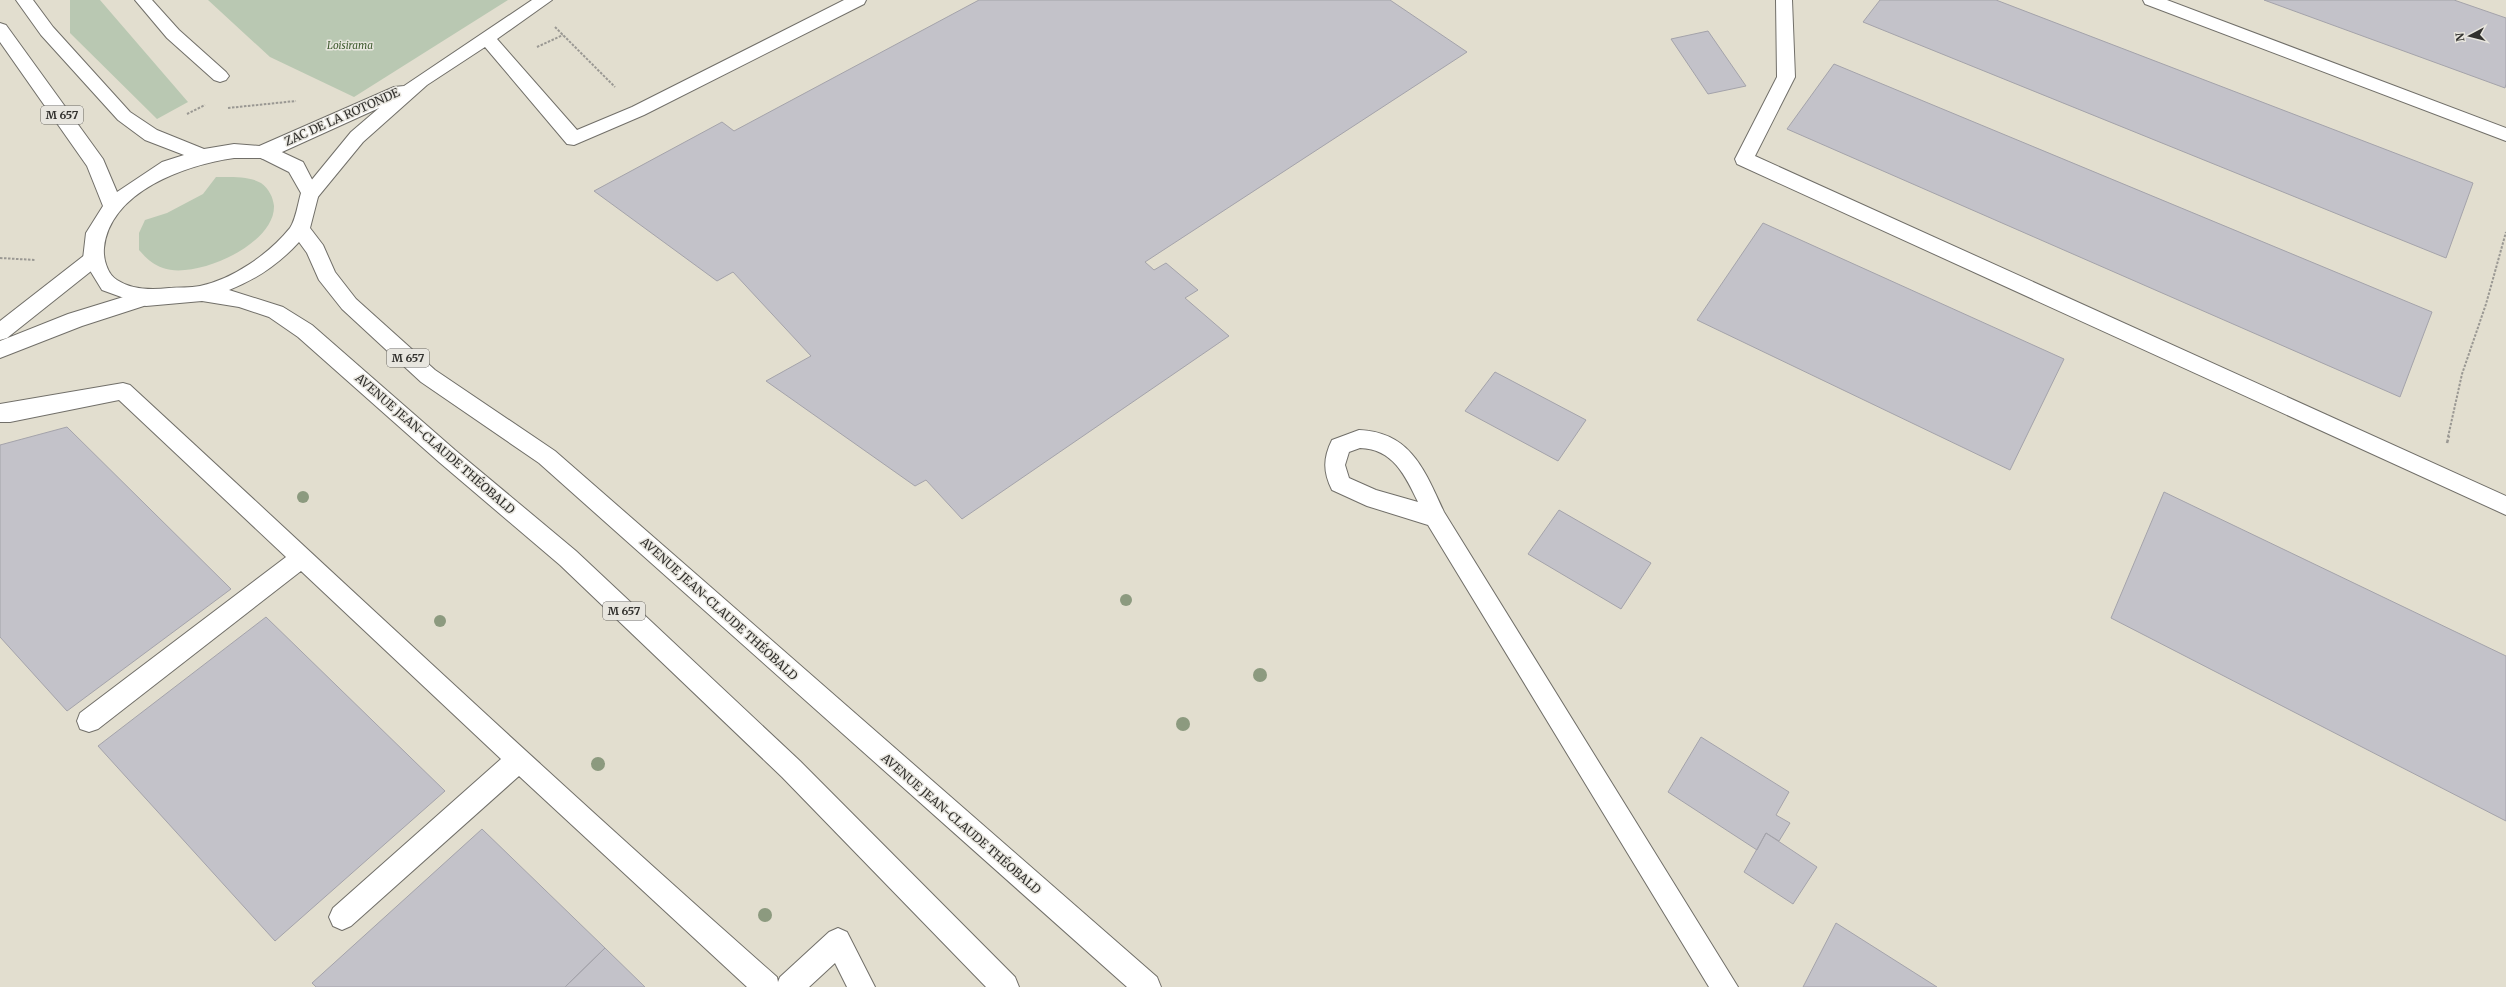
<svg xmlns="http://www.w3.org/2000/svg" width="2506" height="987" font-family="Merriweather,serif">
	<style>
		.built { fill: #e2decf }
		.green { fill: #b9c8b2 }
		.building { fill: #c3c2c9; stroke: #a4a3aa }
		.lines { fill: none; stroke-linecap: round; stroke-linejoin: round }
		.service-casing { stroke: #716f69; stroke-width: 2 }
		.minor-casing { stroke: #716f69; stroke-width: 2 }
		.primary-casing { stroke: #716f69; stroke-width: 2 }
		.path-far1 { stroke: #9a9893; stroke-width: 2; stroke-dasharray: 2.5 1.5; stroke-linecap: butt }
		.path { stroke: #9a9893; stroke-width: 2.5; stroke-dasharray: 3.5 2; stroke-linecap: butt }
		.service { fill: #fff; fill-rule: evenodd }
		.minor { fill: #fff; fill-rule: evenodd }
		.primary { fill: #fff; fill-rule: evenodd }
		.tree { fill: #8c9a7f }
		.labels { text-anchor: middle; stroke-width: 3; stroke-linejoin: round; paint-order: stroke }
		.far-park-label { font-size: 10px; font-style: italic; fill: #405c30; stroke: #e8e6df }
		.shield { fill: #e8e6df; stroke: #686762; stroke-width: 1 }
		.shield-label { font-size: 11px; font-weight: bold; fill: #31302d }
		.street-label { font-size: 12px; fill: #31302d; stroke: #e8e6df }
	</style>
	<rect width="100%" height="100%" fill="#e8e6df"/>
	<path class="built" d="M 0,0 L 2506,0 L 2506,987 L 0,987 Z"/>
	<path class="green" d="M 70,0 L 100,0 L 188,102 L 157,119 L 70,33 Z
		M 208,0 L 508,0 L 354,97 L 270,57 Z
		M 216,177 C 229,177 250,176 261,183 C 269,189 273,197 274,206 C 275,245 195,280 163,268 C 152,264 146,258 139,250 L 139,233 L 145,220 L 167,213 L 203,194 Z"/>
	<path class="building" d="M 979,0 L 1390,0 L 1467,52 L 1145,262 L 1154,270 L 1166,263 L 1198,290 L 1185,298 L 1229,336 L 962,519 L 926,480 L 915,486 L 766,381 L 811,356 L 733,272 L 717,281 L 594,191 L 722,122 L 734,131 Z
		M 1880,0 L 1996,0 L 2473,183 L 2446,258 L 1863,22 Z
		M 2264,0 L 2454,0 L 2506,18 L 2506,84 L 2505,88 Z
		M 1708,31 L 1746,86 L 1708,94 L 1671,39 Z
		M 1834,64 L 2432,312 L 2400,397 L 1787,129 Z
		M 1763,223 L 2064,359 L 2010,470 L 1697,320 Z
		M 1495,372 L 1586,420 L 1558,461 L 1465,411 Z
		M 67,427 L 231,589 L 67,711 L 0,637 L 0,445 Z
		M 2164,492 L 2506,656 L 2506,821 L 2111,618 Z
		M 1559,510 L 1651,563 L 1621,609 L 1528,554 Z
		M 266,617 L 445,791 L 275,941 L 98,746 Z
		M 1701,737 L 1789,792 L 1776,815 L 1790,823 L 1779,841 L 1766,833 L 1757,850 L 1668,792 Z
		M 482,829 L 605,948 L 565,987 L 316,987 L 312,983 Z
		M 1766,833 L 1817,867 L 1793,904 L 1744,872 Z
		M 1836,923 L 1937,987 L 1803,987 Z
		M 605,948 L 645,987 L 565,987 Z"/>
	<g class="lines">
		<g class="service-casing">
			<path id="service" d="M 532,0 L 552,0 L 497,39 L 577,130 L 632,107 L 844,0 L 866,0 L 864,4 L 644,115 L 574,145 L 567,144 L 485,47 L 427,85 L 363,142 L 317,198 L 310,200 L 303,198 L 301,193 L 351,132 L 379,108 L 271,157 L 264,159 L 257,157 L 255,152 L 257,147 L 394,87 L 404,86 Z
				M 1776,0 L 1792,0 L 1795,77 L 1755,156 L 2506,496 L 2506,515 L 1737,164 L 1735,159 L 1777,77 Z
				M 2143,0 L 2167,0 L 2506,128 L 2506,141 L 2145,4 Z
				M 123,383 L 130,385 C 345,583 558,784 777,977 L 778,982 L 780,977 L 829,932 L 838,928 L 847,932 L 875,987 L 847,987 L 835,963 L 809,987 L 747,987 L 519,776 L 351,926 L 342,930 L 333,926 L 329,917 L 333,908 L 501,759 L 301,571 L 98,729 L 89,732 L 80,729 L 77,721 L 80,713 L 286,557 L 119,400 L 10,422 L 0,422 L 0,404 Z
				M 1359,430 C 1411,432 1425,471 1444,512 L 1738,987 L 1709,987 L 1428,525 L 1367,506 L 1332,490 C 1323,472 1323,458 1332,440 ZM 1360,448 C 1393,449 1405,475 1418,502 L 1376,490 L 1349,478 L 1345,465 L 1349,452 Z"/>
		</g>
		<g class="minor-casing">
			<path id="minor" d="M 135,0 L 152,0 L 179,30 L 226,72 L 229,76 L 226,80 L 220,82 L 214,80 L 167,38 Z
				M 93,252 L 100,254 L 103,259 L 100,264 L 7,338 L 0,340 L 0,321 L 86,254 Z
				M 146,290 L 153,293 L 156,298 L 153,303 L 82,326 L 0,358 L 0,341 L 68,314 Z"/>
		</g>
		<g class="primary-casing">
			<path id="primary" d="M 16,0 L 33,0 L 53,27 L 130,112 L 157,130 L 204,149 L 234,144 L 271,147 L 303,162 L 319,193 L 310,228 L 323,245 L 335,272 L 356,299 L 435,370 L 555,451 L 1157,977 L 1161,987 L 1127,987 L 539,463 L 421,382 L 342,309 L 319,280 L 307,253 L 299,242 C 279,264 257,279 229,290 L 283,307 L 312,325 L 455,450 L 576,551 L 800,761 L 1015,977 L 1019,987 L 986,987 L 782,777 L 560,565 L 439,462 L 298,337 L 269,317 L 239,307 L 202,301 L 146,306 L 102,290 L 83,259 L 86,233 L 103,206 L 87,166 L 0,42 L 0,23 L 6,25 L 103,159 L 117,192 L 162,162 L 184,155 L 145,140 L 118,120 L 41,35 ZM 234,158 L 261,158 L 289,172 L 301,193 C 298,203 296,219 290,228 C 269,254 233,279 200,286 C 190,288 179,287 169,288 C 152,290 132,290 117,280 C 107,274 103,258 104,248 C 110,191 186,165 234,158 Z"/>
		</g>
		<path class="path-far1" d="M 555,27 L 615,87
			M 537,47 L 563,35
			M 228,108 L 296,101
			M 187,114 L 205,105
			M 0,258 L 35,260
			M 2448,437 L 2462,374 L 2486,304 L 2506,232"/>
		<path class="path" d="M 2447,443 L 2449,436"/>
		<use href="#service" class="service"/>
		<use href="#minor" class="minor"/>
		<use href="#primary" class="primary"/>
	</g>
	<g class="tree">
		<circle cx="303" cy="497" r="6"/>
		<circle cx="1126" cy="600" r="6"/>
		<circle cx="440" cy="621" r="6"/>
		<circle cx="1260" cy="675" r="7"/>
		<circle cx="1183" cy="724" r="7"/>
		<circle cx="598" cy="764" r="7"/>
		<circle cx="765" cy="915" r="7"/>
	</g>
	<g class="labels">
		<g class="far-park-label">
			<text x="350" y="49">Loisirama</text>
		</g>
		<g class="shield">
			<rect x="41" y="106" width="42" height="18" rx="3"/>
			<rect x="387" y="349" width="42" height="18" rx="3"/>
			<rect x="603" y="602" width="42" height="18" rx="3"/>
		</g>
		<g class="shield-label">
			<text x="62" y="119">M 657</text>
			<text x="408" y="362">M 657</text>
			<text x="624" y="615">M 657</text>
		</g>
		<g class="street-label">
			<text transform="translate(342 117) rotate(-24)" y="4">ZAC DE LA ROTONDE</text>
			<text transform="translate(435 444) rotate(41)" y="4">AVENUE JEAN-CLAUDE THÉOBALD</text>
			<text transform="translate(719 609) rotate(42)" y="4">AVENUE JEAN-CLAUDE THÉOBALD</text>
			<text transform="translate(961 824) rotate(41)" y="4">AVENUE JEAN-CLAUDE THÉOBALD</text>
		</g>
	</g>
	<g transform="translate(2470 36) rotate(263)" stroke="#e8e6df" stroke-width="3" paint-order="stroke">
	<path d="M0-3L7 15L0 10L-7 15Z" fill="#31302d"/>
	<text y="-6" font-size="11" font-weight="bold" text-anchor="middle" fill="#31302d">N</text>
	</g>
</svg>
